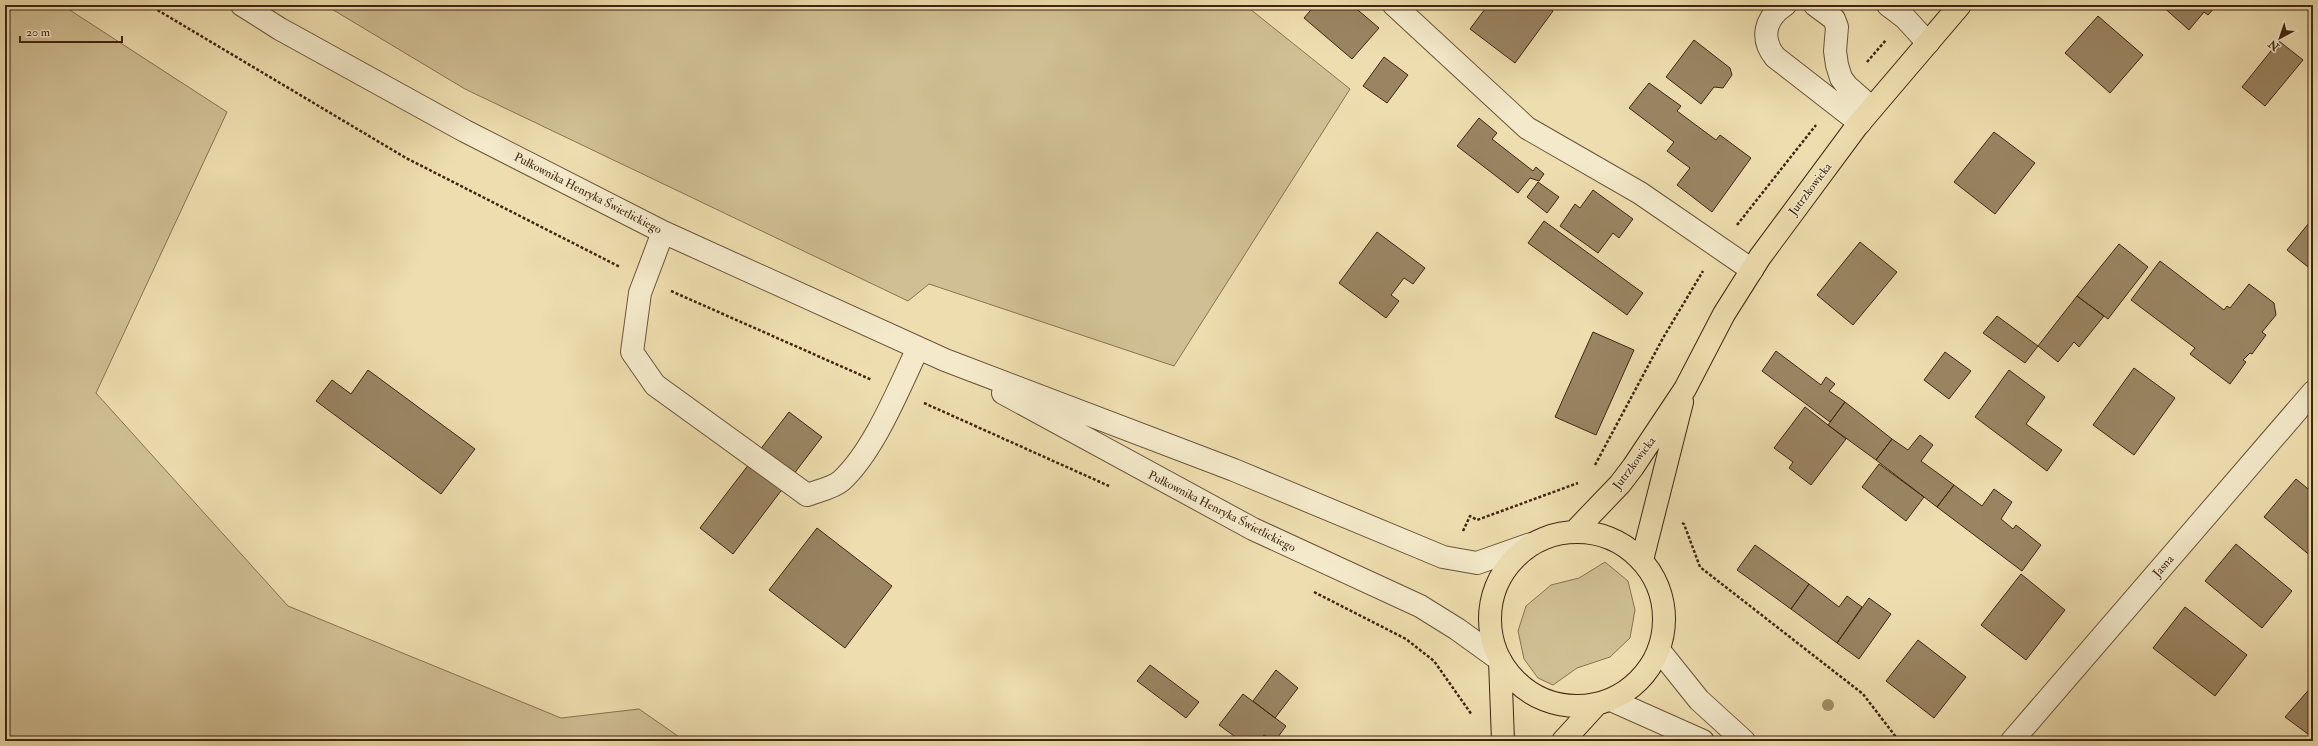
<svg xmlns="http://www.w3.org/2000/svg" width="2318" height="746" font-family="'IM FELL Double Pica',serif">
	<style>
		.green { fill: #d0bf94; stroke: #887252 }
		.building { fill: #9a8563; stroke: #3f2511 }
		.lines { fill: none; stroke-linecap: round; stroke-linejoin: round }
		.minor-casing { stroke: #6b5338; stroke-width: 24 }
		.major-casing { stroke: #3f2511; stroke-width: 24 }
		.path { stroke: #3f2511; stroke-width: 2.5; stroke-dasharray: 3 2; stroke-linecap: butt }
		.minor { stroke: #f4eacb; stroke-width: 22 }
		.major { stroke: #eedeaf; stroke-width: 22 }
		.tree { fill: #a28e6a }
		.labels { text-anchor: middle; stroke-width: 3; stroke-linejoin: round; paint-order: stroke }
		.street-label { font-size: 12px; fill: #3f2511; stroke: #f4eacb }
	</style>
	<rect width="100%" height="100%" fill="#eedeaf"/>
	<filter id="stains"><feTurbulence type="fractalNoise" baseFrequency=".005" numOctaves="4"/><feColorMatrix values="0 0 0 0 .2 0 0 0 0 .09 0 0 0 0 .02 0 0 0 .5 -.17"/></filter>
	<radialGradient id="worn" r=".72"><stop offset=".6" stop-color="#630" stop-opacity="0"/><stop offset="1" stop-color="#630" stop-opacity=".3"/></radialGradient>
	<path class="green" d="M 5,5 L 62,5 L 227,112 L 96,393 L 288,606 L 561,718 L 639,709 L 685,741 L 5,741 Z
		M 325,5 L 1245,5 L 1350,89 L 1174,366 L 929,284 L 908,301 L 465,89 Z
		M 1605,562 L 1628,581 L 1635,610 L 1630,638 L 1610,657 L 1577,668 L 1553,685 L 1538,678 L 1524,659 L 1518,631 L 1526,606 L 1551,585 L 1579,578 Z"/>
	<path class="building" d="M 1315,5 L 1352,5 L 1379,28 L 1352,59 L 1304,18 Z
		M 1488,5 L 1545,5 L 1553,11 L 1515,63 L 1470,29 Z
		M 2161,5 L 2217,5 L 2208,15 L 2204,12 L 2189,30 Z
		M 2098,16 L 2143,55 L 2110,93 L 2065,53 Z
		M 1694,40 L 1730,68 L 1732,75 L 1723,88 L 1714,87 L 1701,104 L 1666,77 Z
		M 2279,41 L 2303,60 L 2265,106 L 2242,87 Z
		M 1384,57 L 1408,75 L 1387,103 L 1363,86 Z
		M 1649,83 L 1681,106 L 1677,111 L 1716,140 L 1720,135 L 1751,158 L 1712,212 L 1677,185 L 1690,168 L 1667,151 L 1674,142 L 1629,108 Z
		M 1479,118 L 1497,133 L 1492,139 L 1533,171 L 1536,167 L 1544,174 L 1539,181 L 1530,178 L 1518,193 L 1457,146 Z
		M 1994,132 L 2035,163 L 1995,214 L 1954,182 Z
		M 1538,182 L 1559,197 L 1547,213 L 1527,197 Z
		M 1593,190 L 1633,219 L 1619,238 L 1613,233 L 1598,253 L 1560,226 L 1575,204 L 1580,208 Z
		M 2313,218 L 2313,271 L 2287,250 Z
		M 1544,221 L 1643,293 L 1627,315 L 1528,243 Z
		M 1377,232 L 1425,268 L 1413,284 L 1404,278 L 1391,295 L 1399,301 L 1386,318 L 1339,283 Z
		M 1860,242 L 1897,272 L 1853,325 L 1817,295 Z
		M 2119,244 L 2148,267 L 2108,319 L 2077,296 Z
		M 2160,261 L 2224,310 L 2227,306 L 2230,308 L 2249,284 L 2274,303 L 2276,315 L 2262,332 L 2266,335 L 2252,354 L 2250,353 L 2243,360 L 2246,362 L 2230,384 L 2190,354 L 2195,348 L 2131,300 Z
		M 2077,296 L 2104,316 L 2079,347 L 2074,342 L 2058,362 L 2038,346 Z
		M 1997,316 L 2038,346 L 2025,363 L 1983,333 Z
		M 1593,332 L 1634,350 L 1596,435 L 1555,417 Z
		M 1776,351 L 1821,385 L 1826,377 L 1835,384 L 1829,391 L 1845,402 L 1830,422 L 1762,371 Z
		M 1945,352 L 1971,371 L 1949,399 L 1924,380 Z
		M 2134,368 L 2175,398 L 2134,455 L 2093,425 Z
		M 368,370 L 475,449 L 441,494 L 316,401 L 332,380 L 351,394 Z
		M 2009,370 L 2045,397 L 2026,424 L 2062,450 L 2047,471 L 1975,417 Z
		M 1845,402 L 1892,439 L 1876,460 L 1828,425 Z
		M 1805,407 L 1846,439 L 1811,485 L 1789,468 L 1793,462 L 1774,448 Z
		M 789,412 L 822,437 L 733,554 L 700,528 Z
		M 1920,435 L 1933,445 L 1921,461 L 1954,485 L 1937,507 L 1876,460 L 1892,439 L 1908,450 Z
		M 1879,464 L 1924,497 L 1906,521 L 1862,487 Z
		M 2296,479 L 2313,493 L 2313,558 L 2264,517 Z
		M 1954,485 L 1982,506 L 1994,489 L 2012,502 L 2001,519 L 2013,529 L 2016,525 L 2041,545 L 2022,571 L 1937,507 Z
		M 817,528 L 892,586 L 845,648 L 769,590 Z
		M 2236,544 L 2292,591 L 2262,628 L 2205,581 Z
		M 1755,545 L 1809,584 L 1791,609 L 1737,570 Z
		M 2021,574 L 2065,610 L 2026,660 L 1981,625 Z
		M 1809,584 L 1839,607 L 1847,596 L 1862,607 L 1837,643 L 1791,609 Z
		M 1869,598 L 1891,614 L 1859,659 L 1837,643 Z
		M 2185,607 L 2247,655 L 2215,696 L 2153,648 Z
		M 1918,640 L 1966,677 L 1934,718 L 1886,681 Z
		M 1150,665 L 1199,702 L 1186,718 L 1137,681 Z
		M 1276,670 L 1298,688 L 1275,718 L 1253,701 Z
		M 2313,685 L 2313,736 L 2312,737 L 2285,717 Z
		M 1243,694 L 1286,726 L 1275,741 L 1264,735 L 1259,741 L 1241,741 L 1219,725 Z"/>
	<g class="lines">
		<g class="minor-casing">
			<path id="minor" d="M 242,5 L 280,29 L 465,131 L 663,232 L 945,360 L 1234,470 L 1443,557 L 1477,563 L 1531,544
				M 1394,5 L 1527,128 L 1640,193 L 1752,270
				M 1785,5 C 1765,18 1760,38 1775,57 L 1860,123
				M 1815,5 L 1834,19 L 1837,27 L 1835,51 L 1837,65 L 1841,78 L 1847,86 L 1872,108
				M 1888,5 L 1905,18 L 1928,43
				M 663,232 L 640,293 L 632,352 L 655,385 L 807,495 C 817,491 833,488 841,481 C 874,451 899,388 918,348
				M 1003,393 L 1253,529 L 1420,606 L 1457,629 L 1500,660
				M 1659,650 L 1699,700 L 1744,741
				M 1611,700 L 1703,741
				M 2012,741 L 2313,392"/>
		</g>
		<g class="major-casing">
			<path id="major" d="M 1575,531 L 1620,484 L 1633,467 L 1685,389 L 1724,314 L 1760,257 L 1857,126 L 1960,5
				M1490 619a87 87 0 1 1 174 0a87 87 0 1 1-174 0Z
				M 1642,560 L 1682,402
				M 1500,660 L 1503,741
				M 1563,741 L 1596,705"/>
		</g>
		<path class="path" d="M 149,5 L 406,158 L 620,267
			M 1867,62 L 1886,40
			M 1737,225 L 1816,125
			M 671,291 L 872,380
			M 924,403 L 1109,486
			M 1595,465 L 1663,338 L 1703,271
			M 1682,523 L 1684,524 L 1700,567 L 1863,694 L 1899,741
			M 1463,531 L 1470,516 L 1477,520 L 1578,483
			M 1314,592 L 1406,639 L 1434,661 L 1472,715"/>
		<use href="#minor" class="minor"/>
		<use href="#major" class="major"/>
	</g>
	<circle class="tree" cx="1828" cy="705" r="6"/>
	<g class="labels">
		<g class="street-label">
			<text transform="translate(1810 189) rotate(-53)" y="4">Jutrzkowicka</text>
			<text transform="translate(588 193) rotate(27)" y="4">Pułkownika Henryka Świetlickiego</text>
			<text transform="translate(1634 463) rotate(-53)" y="4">Jutrzkowicka</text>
			<text transform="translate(1222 511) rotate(27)" y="4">Pułkownika Henryka Świetlickiego</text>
			<text transform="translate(2163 566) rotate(-49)" y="4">Jasna</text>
		</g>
	</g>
	<rect width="2318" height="746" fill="none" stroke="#eedeaf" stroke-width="20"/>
	<rect x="6" y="6" width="2306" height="734" fill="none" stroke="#3f2511" stroke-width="2"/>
	<rect x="10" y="10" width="2298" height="726" fill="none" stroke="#3f2511"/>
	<g transform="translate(2280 38) rotate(220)" stroke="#f4eacb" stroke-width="3" paint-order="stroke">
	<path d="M0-3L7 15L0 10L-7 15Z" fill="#3f2511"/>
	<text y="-6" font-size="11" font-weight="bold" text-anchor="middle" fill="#3f2511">N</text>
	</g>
	<path d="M20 36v6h102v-6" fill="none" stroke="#3f2511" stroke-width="2"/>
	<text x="26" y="36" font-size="12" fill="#3f2511" stroke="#f4eacb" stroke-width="3" paint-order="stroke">20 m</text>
	<rect width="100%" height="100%" filter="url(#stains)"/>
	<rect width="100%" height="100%" fill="url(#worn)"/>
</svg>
